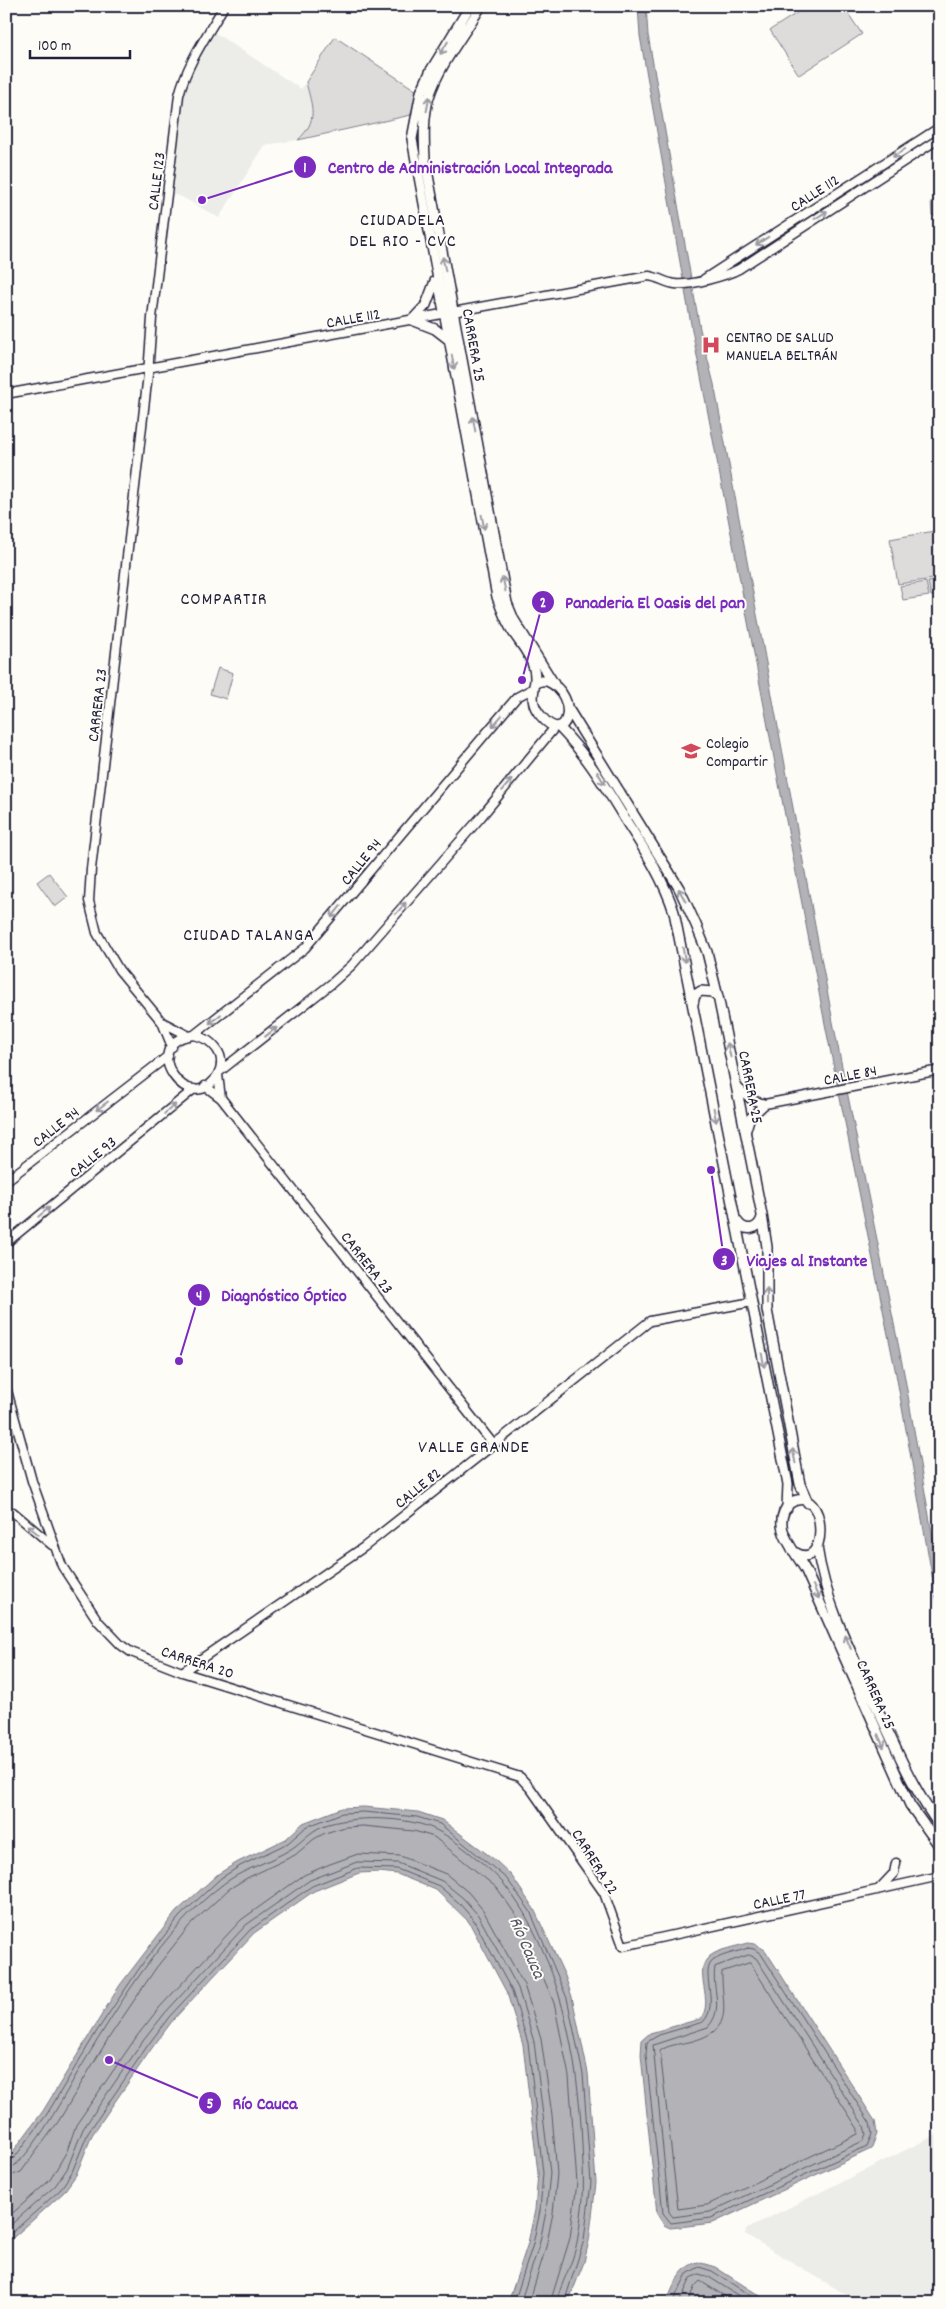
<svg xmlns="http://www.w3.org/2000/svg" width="946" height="2309" font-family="Dekko,sans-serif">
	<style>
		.built { fill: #ecece9 }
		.green { fill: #dddcdb; stroke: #807f8b }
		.water { fill: #b2b2b7; stroke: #787885 }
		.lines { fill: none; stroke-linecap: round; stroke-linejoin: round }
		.shore { stroke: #5c5c6d; stroke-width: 1 }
		.tertiary-casing { stroke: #22223b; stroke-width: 11 }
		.secondary-casing { stroke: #22223b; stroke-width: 12 }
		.tertiary { stroke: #fdfcf7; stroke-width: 8 }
		.secondary { stroke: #fdfcf7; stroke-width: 9 }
		.oneway { stroke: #9a9aa2 }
		.labels { text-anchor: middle; stroke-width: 4; stroke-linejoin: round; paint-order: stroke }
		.street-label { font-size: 16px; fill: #22223b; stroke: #fdfcf7 }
		.poi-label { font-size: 16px; fill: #22223b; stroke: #fdfcf7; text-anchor: start }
		.neighbourhood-label { font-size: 18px; letter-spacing: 1px; fill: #22223b; stroke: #fdfcf7 }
		.water-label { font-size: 18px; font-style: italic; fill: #545466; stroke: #fdfcf7 }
		.leader { fill: none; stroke: #7b2cbf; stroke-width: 2 }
		.callout-dot { fill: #7b2cbf; stroke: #fdfcf7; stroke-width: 2 }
		.mark-label { font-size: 15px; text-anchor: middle; font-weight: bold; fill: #fff }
		.callout-label { font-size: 18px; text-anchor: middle; font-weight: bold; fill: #7b2cbf; stroke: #fdfcf7; stroke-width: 4; stroke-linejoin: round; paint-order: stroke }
	</style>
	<rect width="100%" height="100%" fill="#fdfcf7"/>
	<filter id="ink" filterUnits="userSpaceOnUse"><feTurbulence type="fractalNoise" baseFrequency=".02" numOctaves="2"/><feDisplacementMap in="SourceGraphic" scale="10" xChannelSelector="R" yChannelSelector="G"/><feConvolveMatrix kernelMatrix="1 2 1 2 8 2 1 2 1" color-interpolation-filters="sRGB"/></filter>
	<g filter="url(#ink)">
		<path class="built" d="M 209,29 L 301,89 L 306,82 L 313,110 L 312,121 L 307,131 L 298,140 L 265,145 L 219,218 L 182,197 L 168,193 L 179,95 Z
			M 940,2133 L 940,2303 L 860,2303 L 745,2234 L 746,2229 Z"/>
		<path class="green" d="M 808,6 L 843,6 L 862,34 L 799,75 L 770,30 Z
			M 335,37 L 417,91 L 411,115 L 298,140 C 319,120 312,107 306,82 Z
			M 940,197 L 940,217 L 932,215 L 931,202 Z
			M 940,530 L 940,578 L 898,584 L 890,539 Z
			M 940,580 L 940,595 L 931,596 L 928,582 Z
			M 926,582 L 929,596 L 903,600 L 900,586 Z
			M 218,668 L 233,673 L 226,699 L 210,694 Z
			M 49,873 L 68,897 L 55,907 L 37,882 Z"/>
		<path class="water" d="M 638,6 L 646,6 L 648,35 L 700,329 L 714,384 L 833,1022 L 904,1373 L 940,1578 L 940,1620 L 896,1374 L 825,1024 L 692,330 L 640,36 Z
			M 364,1807 L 418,1812 L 442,1820 L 495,1860 L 511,1875 L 534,1909 L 565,1976 L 572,1997 L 588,2073 L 596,2183 L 589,2241 L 584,2262 L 568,2303 L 508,2303 L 528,2243 L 535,2210 L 538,2173 L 523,2045 L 507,1993 L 469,1922 L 436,1890 L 397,1874 L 379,1872 L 359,1873 L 314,1891 L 254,1933 L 173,2020 L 152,2048 L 92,2135 L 76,2175 L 63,2193 L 6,2244 L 6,2161 L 43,2111 L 120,1985 L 176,1912 L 218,1874 L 238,1862 L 286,1839 L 303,1823 L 342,1808 Z
			M 747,1943 L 755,1944 L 765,1950 L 875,2121 L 877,2134 L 871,2149 L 713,2223 L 670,2228 L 664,2225 L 657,2214 L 641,2055 L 642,2040 L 650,2033 L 700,2019 C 716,2001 691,1971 710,1956 C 719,1949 736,1947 747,1943 Z
			M 698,2262 L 715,2267 L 771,2303 L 666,2303 C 674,2286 679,2267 698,2262 Z"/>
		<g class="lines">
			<path class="shore" d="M 748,1948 L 754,1949 L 761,1954 L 870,2123 L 872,2134 L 867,2146 L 711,2218 L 671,2223 L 663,2213 L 646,2055 L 647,2042 L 659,2035 L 703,2022 C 721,2004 698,1970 714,1960 C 723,1954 738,1952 748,1948 Z
				M 749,1955 L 756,1958 L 864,2126 L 866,2134 L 863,2141 L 710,2212 L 673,2217 L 669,2212 L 653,2045 L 708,2027 C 725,2008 711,1989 715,1967 Z
				M 750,1963 L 858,2129 L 858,2134 L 707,2205 L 678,2209 L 660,2051 C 667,2045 680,2044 689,2042 C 737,2030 721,2007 722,1972 Z
				M 6,2163 L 12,2161 L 47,2114 L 97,2031 L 145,1960 L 180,1916 L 221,1878 L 240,1866 L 288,1843 L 306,1827 L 342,1813 L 364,1812 L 417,1817 L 440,1824 L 507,1879 L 530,1911 L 567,1998 L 583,2074 L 591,2183 L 584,2240 L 564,2303
				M 6,2170 C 26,2167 64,2096 75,2077 C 115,2011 163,1928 226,1882 C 246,1868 270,1862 291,1849 C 302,1842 310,1831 323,1826 C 350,1815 412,1816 438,1831 C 456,1840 491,1869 504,1884 C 559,1952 579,2059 582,2144 C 583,2169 585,2191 581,2216 C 579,2231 577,2247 572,2260 C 567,2275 559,2288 557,2303
				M 6,2177 L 21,2172 L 58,2122 L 108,2039 L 156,1968 L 190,1925 L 229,1889 L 247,1878 L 295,1855 L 314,1839 L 325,1833 L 345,1827 L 363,1826 L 414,1831 L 434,1837 L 497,1888 L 518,1918 L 554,2003 L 569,2076 L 577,2183 L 570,2238 L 550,2303
				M 6,2219 L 50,2180 L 67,2151 L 76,2125 L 137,2036 L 159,2008 L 241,1920 L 304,1875 L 330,1864 L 358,1854 L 400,1856 L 446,1874 L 468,1892 L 483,1910 L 524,1985 L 541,2039 L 552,2115 L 557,2174 L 553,2213 L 546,2247 L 529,2303
				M 6,2229 L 55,2186 L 67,2169 L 83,2129 L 143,2041 L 165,2013 L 246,1925 L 310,1880 L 357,1862 L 398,1863 L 442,1881 L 463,1898 L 478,1915 L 518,1988 L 534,2042 L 550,2173 L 546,2212 L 539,2246 L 520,2303
				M 6,2238 L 60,2190 L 72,2172 L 88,2133 L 148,2045 L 169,2017 L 250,1930 L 312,1886 L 358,1868 L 397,1869 L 439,1886 L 458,1902 L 473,1919 L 512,1991 L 528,2043 L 543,2173 L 540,2211 L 533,2244 L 514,2303
				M 672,2303 L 687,2274 L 699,2267 L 712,2271 L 762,2303
				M 679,2303 L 691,2278 L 699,2274 L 709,2277 L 750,2303
				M 687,2303 L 695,2286 L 700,2281 L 736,2303"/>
			<g class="tertiary-casing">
				<path id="tertiary" d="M 704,279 L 940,127
					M 6,394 L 649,276 C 658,277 666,283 675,284 C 689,286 726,276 739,269 L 940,138
					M 162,1022 L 189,1036
					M 194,1035 C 212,1039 228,1055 218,1074 C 192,1123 133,1042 194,1035 L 305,948 L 499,718 L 517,697 L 532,689
					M 172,1047 L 162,1022 L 119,970 L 97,933 L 89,901 L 91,869 L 148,374 L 152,318 L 179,95 C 188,61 207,36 224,6
					M 219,1072 L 331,984 L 352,965 L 481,817 L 555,727
					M 218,1075 L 221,1098
					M 205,1086 L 221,1098 L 493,1444
					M 737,1087 L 752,1100 L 765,1104
					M 746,1131 L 750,1118 L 765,1104 L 940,1070
					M 6,1181 L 168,1056
					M 6,1243 L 194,1089
					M 6,1387 L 32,1481 L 62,1566 L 98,1621 L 121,1645 L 131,1652 L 182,1672 L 520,1777 L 531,1789 L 604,1893 L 623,1946 L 940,1876
					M 13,1512 L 52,1545
					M 182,1672 L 364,1547 L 650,1321 L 752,1302
					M 878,1890 L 894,1873 L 896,1863"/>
			</g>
			<g class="secondary-casing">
				<path id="secondary" d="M 470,6 L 431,70 L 421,92 L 412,139 L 497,597 C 501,608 505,619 511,629 C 518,641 531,654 534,669 C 539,688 525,697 541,716 C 568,749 581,696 547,681 L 540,681 L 534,685
					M 481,6 C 464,35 439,65 429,97 C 423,117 424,139 425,159 L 507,603 L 514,620 L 554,684
					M 412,320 L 426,305 L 435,281
					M 412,320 L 435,329 L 448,339
					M 569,710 L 679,888 L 696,925 L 707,952 L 719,1001 L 762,1215 L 767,1247 L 767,1310 L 800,1484 L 808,1503
					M 559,727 C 589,758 605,787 628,824 C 646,852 664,880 674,912 L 788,1484 L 787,1508
					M 693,1004 L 695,995 L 701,991 L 713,992 L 718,998
					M 737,1221 C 745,1233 759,1230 762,1217
					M 817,1547 C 825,1603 853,1657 877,1708 C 897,1750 912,1788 940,1826
					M 792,1550 C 830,1580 829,1480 790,1503 C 768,1526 796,1551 806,1571 L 910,1805 L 940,1847"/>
			</g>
			<use href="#tertiary" class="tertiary"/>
			<use href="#secondary" class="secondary"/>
		</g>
		<defs><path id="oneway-shaft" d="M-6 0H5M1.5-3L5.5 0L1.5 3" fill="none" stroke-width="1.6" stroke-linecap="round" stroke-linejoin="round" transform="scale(1.25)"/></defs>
		<g class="oneway">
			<use href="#oneway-shaft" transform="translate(444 48) rotate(121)"/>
			<use href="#oneway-shaft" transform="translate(428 104) rotate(-79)"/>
			<use href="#oneway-shaft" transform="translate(899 153) rotate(148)"/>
			<use href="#oneway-shaft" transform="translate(821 215) rotate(-32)"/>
			<use href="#oneway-shaft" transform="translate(762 241) rotate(147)"/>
			<use href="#oneway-shaft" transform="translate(444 264) rotate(-101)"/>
			<use href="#oneway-shaft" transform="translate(453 362) rotate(80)"/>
			<use href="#oneway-shaft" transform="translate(474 424) rotate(-100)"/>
			<use href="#oneway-shaft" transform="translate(483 522) rotate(79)"/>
			<use href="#oneway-shaft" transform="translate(504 584) rotate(-101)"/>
			<use href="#oneway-shaft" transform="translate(497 721) rotate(131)"/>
			<use href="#oneway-shaft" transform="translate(601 778) rotate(58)"/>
			<use href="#oneway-shaft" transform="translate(507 785) rotate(-50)"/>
			<use href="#oneway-shaft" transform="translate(682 895) rotate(-118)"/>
			<use href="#oneway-shaft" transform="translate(401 908) rotate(-49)"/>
			<use href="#oneway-shaft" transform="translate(336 912) rotate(129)"/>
			<use href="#oneway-shaft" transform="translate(684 955) rotate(80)"/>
			<use href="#oneway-shaft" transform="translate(215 1019) rotate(142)"/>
			<use href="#oneway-shaft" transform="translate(271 1032) rotate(-38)"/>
			<use href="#oneway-shaft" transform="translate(729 1050) rotate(-102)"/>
			<use href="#oneway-shaft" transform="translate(102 1106) rotate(143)"/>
			<use href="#oneway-shaft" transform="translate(170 1109) rotate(-40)"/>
			<use href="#oneway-shaft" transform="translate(715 1115) rotate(79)"/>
			<use href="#oneway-shaft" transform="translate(44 1212) rotate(-39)"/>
			<use href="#oneway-shaft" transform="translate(767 1296) rotate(-90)"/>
			<use href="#oneway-shaft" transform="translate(763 1360) rotate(79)"/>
			<use href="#oneway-shaft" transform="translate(794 1456) rotate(-101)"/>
			<use href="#oneway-shaft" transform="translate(33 1530) rotate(-140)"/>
			<use href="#oneway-shaft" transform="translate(816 1592) rotate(66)"/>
			<use href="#oneway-shaft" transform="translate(848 1642) rotate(-112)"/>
			<use href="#oneway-shaft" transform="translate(881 1741) rotate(66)"/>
		</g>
	</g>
	<defs>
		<g id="hospital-bare" transform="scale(1.5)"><path d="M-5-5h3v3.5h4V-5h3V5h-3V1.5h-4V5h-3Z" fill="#d1495b" stroke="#fdfcf7" stroke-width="2.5" paint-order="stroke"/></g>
		<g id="school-bare" transform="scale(1.5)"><path d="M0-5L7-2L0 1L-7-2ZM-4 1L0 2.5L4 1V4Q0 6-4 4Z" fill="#d1495b" stroke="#fdfcf7" stroke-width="2.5" paint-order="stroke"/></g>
	</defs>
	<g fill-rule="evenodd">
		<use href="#hospital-bare" x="711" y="345"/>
		<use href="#school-bare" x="691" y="751"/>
	</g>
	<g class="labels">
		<g class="street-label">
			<text transform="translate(155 181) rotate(-83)" y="6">CALLE 123</text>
			<text transform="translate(814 192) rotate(-33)" y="6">CALLE 112</text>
			<text transform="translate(353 317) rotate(-10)" y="6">CALLE 112</text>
			<text transform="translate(475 345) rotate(80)" y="6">CARRERA 25</text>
			<text transform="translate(96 705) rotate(-83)" y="6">CARRERA 23</text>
			<text transform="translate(360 861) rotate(-51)" y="6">CALLE 94</text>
			<text transform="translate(850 1074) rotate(-11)" y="6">CALLE 84</text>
			<text transform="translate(752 1087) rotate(79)" y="6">CARRERA 25</text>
			<text transform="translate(55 1126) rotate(-38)" y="6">CALLE 94</text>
			<text transform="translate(92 1156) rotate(-39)" y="6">CALLE 93</text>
			<text transform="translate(368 1262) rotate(52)" y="6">CARRERA 23</text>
			<text transform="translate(417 1487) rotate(-39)" y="6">CALLE 82</text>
			<text transform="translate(198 1661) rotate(18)" y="6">CARRERA 20</text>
			<text transform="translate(877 1694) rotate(66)" y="6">CARRERA 25</text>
			<text transform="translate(596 1861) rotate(58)" y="6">CARRERA 22</text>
			<text transform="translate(779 1898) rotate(-12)" y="6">CALLE 77</text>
		</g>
		<g class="poi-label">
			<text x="726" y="342">CENTRO DE SALUD<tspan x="726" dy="18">MANUELA BELTRÁN</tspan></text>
			<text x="706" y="748">Colegio<tspan x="706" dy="18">Compartir</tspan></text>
		</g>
		<g class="neighbourhood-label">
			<text x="403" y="225">CIUDADELA<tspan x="403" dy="21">DEL RIO - CVC</tspan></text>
			<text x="224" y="604">COMPARTIR</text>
			<text x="249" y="940">CIUDAD TALANGA</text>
			<text x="474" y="1452">VALLE GRANDE</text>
		</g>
		<g class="water-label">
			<text transform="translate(528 1947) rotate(67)" y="6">Río Cauca</text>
		</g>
	</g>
	<path class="leader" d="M202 200L305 167M522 680L543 602M711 1170L724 1259M179 1361L199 1295M109 2060L210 2103"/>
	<g class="callout-dot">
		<circle cx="202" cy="200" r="5"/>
		<circle cx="522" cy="680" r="5"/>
		<circle cx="711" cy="1170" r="5"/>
		<circle cx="179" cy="1361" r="5"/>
		<circle cx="109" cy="2060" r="5"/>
		<circle cx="305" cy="167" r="12"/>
		<circle cx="543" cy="602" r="12"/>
		<circle cx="724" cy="1259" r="12"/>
		<circle cx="199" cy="1295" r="12"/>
		<circle cx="210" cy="2103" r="12"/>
	</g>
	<g class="mark-label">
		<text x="305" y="172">1</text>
		<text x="543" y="607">2</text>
		<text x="724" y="1265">3</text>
		<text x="199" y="1300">4</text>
		<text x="210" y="2108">5</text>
	</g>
	<g class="callout-label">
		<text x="470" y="173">Centro de Administración Local Integrada</text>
		<text x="655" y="608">Panaderia El Oasis del pan</text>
		<text x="807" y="1266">Viajes al Instante</text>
		<text x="284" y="1301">Diagnóstico Óptico</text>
		<text x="265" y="2109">Río Cauca</text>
	</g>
	<rect width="946" height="2309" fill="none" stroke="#fdfcf7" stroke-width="25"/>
	<rect x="12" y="12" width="921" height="2284" fill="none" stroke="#22223b" stroke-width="2" filter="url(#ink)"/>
	<path d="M30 50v8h100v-8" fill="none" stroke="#22223b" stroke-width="2.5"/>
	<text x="38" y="50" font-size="15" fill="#22223b" stroke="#fdfcf7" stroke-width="4" paint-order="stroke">100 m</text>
</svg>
